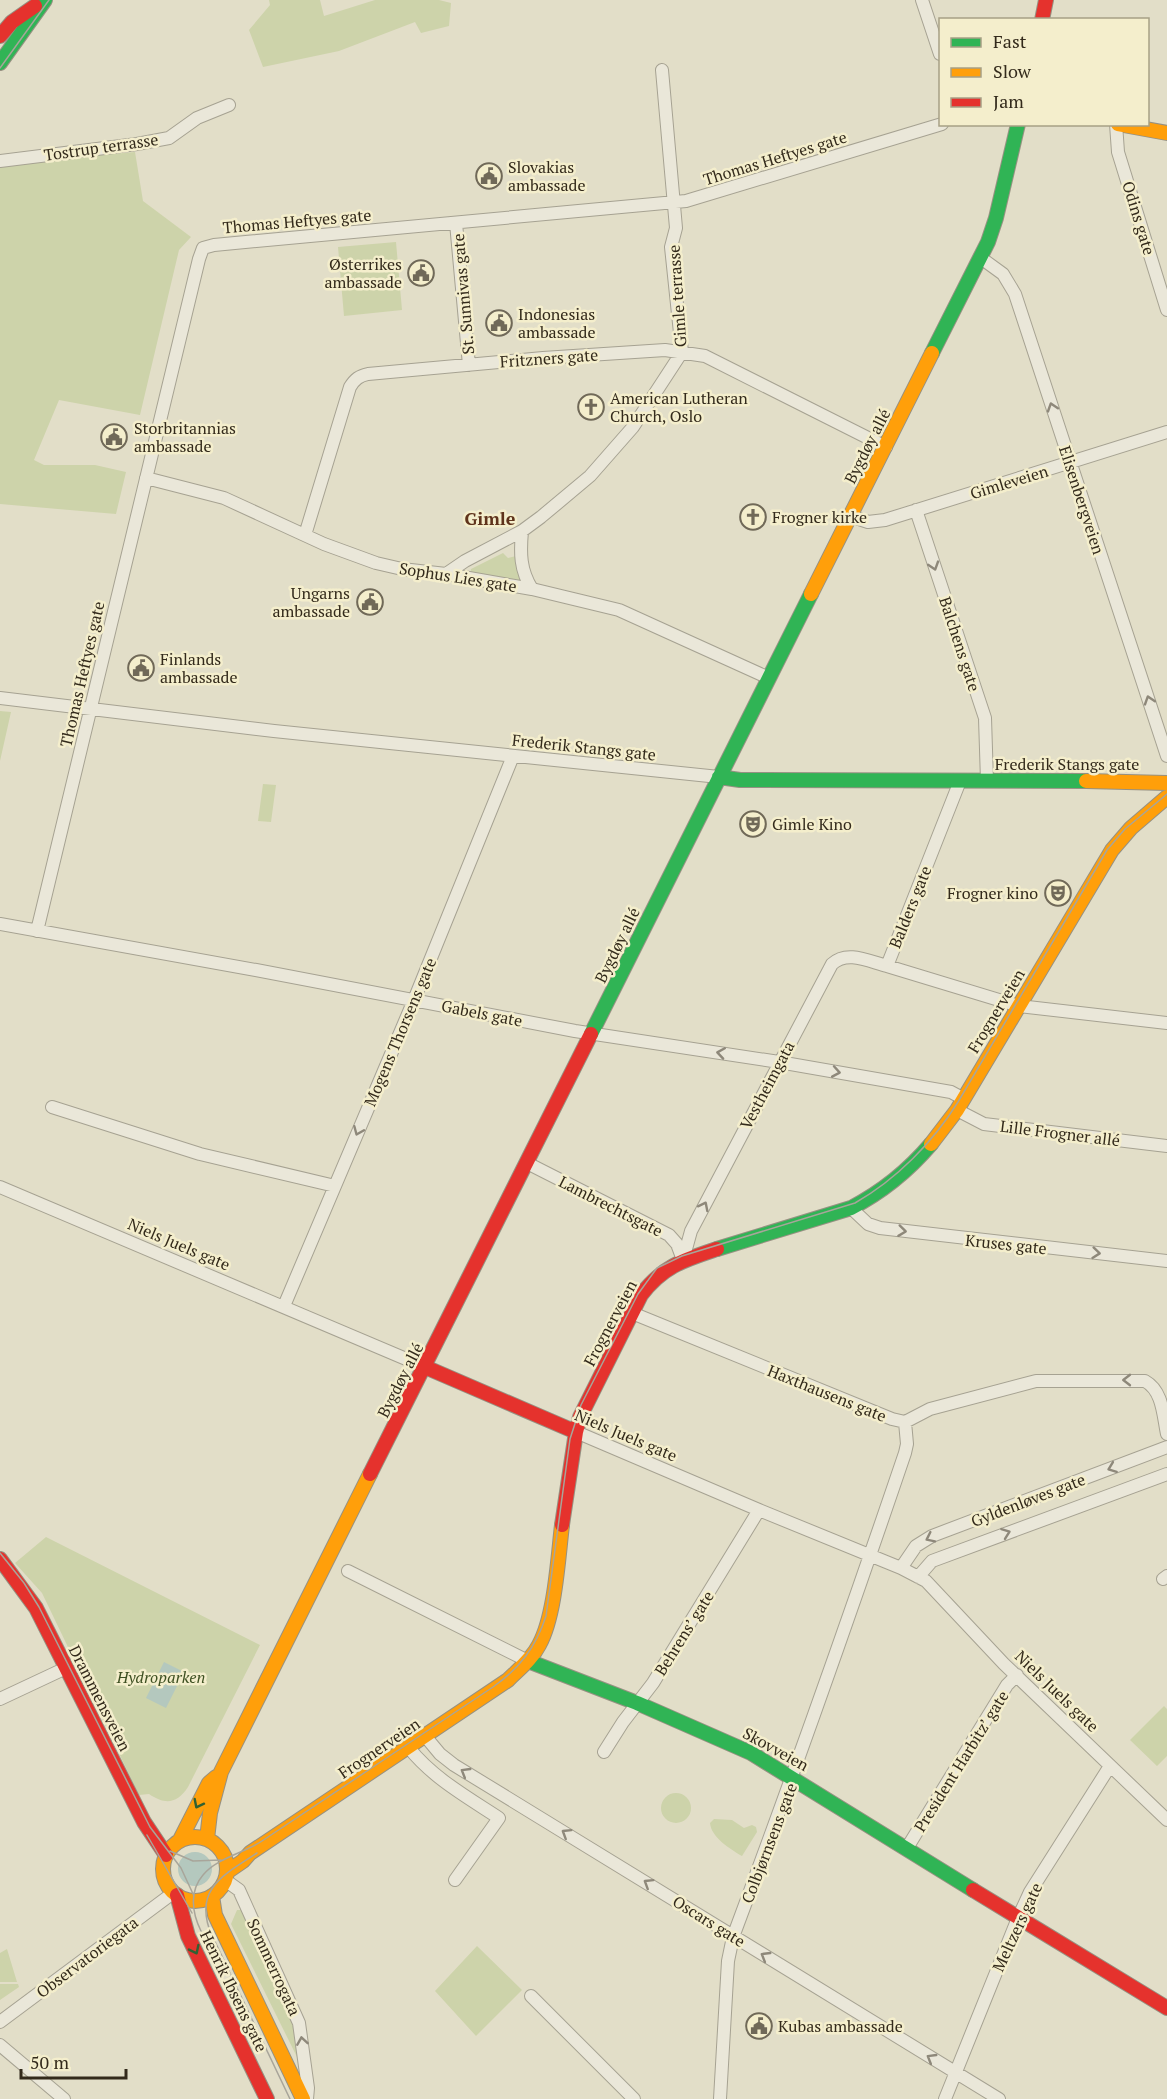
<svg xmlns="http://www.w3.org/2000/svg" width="1167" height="2099" font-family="'PT Serif',serif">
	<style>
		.green { fill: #cdd3aa }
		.water { fill: #b4c8be }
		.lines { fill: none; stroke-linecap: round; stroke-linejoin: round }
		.street-casing { stroke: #a6a292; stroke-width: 14 }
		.fast-casing { stroke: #969182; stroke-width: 16 }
		.slow-casing { stroke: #969182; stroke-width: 16 }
		.jam-casing { stroke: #969182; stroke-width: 16 }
		.street { stroke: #eae7d9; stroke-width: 12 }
		.fast { stroke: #30b455; stroke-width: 14 }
		.slow { stroke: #ff9f0a; stroke-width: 14 }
		.jam { stroke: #e5322d; stroke-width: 14 }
		.tram { stroke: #a8a59a; stroke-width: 1.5 }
		.oneway { stroke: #8e887a }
		.oneway2 { stroke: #326132 }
		.labels { text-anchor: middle; stroke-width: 5; stroke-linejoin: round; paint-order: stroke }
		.street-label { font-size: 16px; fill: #332a1b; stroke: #f4eecc }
		.poi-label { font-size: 16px; fill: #332a1b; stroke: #f4eecc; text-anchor: start }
		.park-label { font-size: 16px; font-style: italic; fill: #3e5022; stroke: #f4eecc }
		.neighbourhood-label { font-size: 18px; font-weight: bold; fill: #5f331b; stroke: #f4eecc }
	</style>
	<rect width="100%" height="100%" fill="#e2dec8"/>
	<path class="green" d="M 269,0 L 320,0 L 324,16 L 375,0 L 439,0 L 451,3 L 449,26 L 421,33 L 415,22 L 339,51 L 263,67 L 249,30 L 270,5 Z
		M 135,152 L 143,201 L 191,237 L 179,250 L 140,415 L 59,400 L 34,460 L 44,465 L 95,465 L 126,472 L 116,514 L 0,504 L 0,164 Z
		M 396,242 L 402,310 L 344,316 L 338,247 Z
		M 503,553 L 508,558 L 516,556 L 521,581 L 470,574 L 471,569 Z
		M 0,711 L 11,712 L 0,761 Z
		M 263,784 L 276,785 L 271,822 L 258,821 Z
		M 46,1537 L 260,1645 L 188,1787 C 177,1804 165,1805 149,1794 L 139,1795 L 42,1593 L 15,1563 Z
		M 1164,1706 L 1167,1709 L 1167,1756 L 1157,1766 L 1130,1740 Z
		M661 1808a15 15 0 1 1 30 0a15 15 0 1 1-30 0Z
		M 714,1819 L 732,1820 L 744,1828 L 752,1825 L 756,1827 L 757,1832 L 742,1856 C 730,1849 711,1837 710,1823 Z
		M 237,1910 L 243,1910 L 295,2021 L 298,2059 L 231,1924 Z
		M 477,1946 L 522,1990 L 476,2036 L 435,1991 Z
		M 7,1949 L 17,1982 L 0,1982 L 0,1953 Z
		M 0,1984 L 18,1984 L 19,1987 L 0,2000 Z"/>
	<path class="water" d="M 164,1662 L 184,1672 L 166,1708 L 146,1698 Z
		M178 1869a17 17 0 1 1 34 0a17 17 0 1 1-34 0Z"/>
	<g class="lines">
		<g class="street-casing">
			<path id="street" d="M 922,0 L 940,54
				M 1116,124 L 1118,152 L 1167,310
				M 0,161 L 137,144 L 169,138 L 197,118 L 229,105
				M 456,223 L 469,365
				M 981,258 L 1003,274 L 1015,294 L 1167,756
				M 146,478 L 224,498 L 324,544 L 376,563 L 402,569 L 446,574 L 532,589 L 619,610 L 769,678
				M 916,510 L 985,718 L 987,781
				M 850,516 L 868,522 L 885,520 L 1167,432
				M 522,531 C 520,553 520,570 532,589
				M 305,535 L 350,387 C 355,379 359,376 368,374 L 543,358 L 665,350 L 705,356 L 886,447
				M 446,574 L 465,561 L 522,531 L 541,517 L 590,476 L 633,427 L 682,352 L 671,247 L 676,228 L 662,70
				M 0,698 L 274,731 L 719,777
				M 960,781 L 887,966 L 1019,1006 L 1167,1023
				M 0,924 L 256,970 L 575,1031 L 779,1062 L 951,1092 L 964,1099
				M 37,931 L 199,259 L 203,248 L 214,245 L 686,201 L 942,124
				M 52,1107 L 200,1154 L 335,1186
				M 957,1110 L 984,1124 L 1167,1146
				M 527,1163 L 669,1235 L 677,1244 L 683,1260
				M 0,1187 L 425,1367
				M 851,1208 L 868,1224 L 880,1228 L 1167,1261
				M 683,1260 L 691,1231 L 832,964 C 847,950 868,961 887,966
				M 284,1306 L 414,1000 L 513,756
				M 632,1313 L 892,1419 L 905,1422 L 930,1409 L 1036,1381 L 1145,1381 C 1163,1391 1163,1415 1167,1434
				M 576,1432 L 759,1510 L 901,1568 L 926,1581 L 1004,1664 L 1167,1820
				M 901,1568 L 916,1546 L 932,1536 L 1167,1447
				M 348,1571 L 528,1661
				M 918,1577 L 932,1561 L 1167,1474
				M 1163,1579 L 1167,1576
				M 0,1699 L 66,1668
				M 425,1736 L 440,1754 L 454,1765 L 999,2099
				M 409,1748 C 433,1778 467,1797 499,1818 L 455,1880
				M 604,1752 L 623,1722 L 653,1683 L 759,1510
				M 907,1848 L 1007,1685 L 1017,1675
				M 225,1880 L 239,1890 L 299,2023 L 308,2088 L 307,2099
				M 531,1996 L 634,2099
				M 0,2022 L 173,1893
				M 0,2045 L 64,2099
				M 720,2099 L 728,1961 L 733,1937 C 793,1776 850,1615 905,1453 L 907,1444 L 905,1422
				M 945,2099 L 1018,1918 L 1030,1892 L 1110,1766"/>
		</g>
		<g class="fast-casing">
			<path id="fast" d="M 0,63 L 45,0
				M 932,353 L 988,242 L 996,218 L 1018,124
				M 719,777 L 740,780 L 1086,781
				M 591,1034 L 811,594
				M 717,1249 L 851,1208 C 882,1192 908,1171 931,1144
				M 528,1661 L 637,1703 L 751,1753 L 973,1890"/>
		</g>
		<g class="slow-casing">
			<path id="slow" d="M 1118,124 L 1167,133
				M 811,594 L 932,353
				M 1086,781 L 1167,783
				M 931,1144 L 957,1110 L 1112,850 L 1131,828 L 1167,797
				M163 1869a32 32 0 1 1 64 0a32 32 0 1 1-64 0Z
				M 207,1839 L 210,1813 L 221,1772 L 370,1474
				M 180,1840 L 209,1783 L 216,1777
				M 227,1872 L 243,1861 L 250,1853 L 508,1680 C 519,1669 532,1659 539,1645 C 555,1616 558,1559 562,1525
				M 212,1896 L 215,1915 L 303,2099"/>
		</g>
		<g class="jam-casing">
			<path id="jam" d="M 1042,20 L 1046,0
				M 0,36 L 12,22 L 35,6
				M 425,1367 L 576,1432
				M 370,1474 L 591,1034
				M 562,1525 L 576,1432 L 580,1417 L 641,1295 C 663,1266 684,1260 717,1249
				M 0,1559 L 36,1608 L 144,1822 L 166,1855
				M 973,1890 L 1167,2008
				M 177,1895 L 188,1936 L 267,2099"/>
		</g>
		<use href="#street" class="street"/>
		<use href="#fast" class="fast"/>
		<use href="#slow" class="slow"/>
		<use href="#jam" class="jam"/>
		<path class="tram" d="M 0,68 L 49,0
			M 0,1553 L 24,1583 L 39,1607 L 150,1827 L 181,1868 L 194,1896
			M 147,1835 L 192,1913
			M 170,1851 L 193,1861 L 221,1860
			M 209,1929 L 290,2099
			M 201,1931 C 192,1913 189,1891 203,1875 C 217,1858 244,1853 262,1841 C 339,1790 416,1738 493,1687 C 520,1668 536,1647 546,1616 L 570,1439 L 581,1405 L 638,1294 L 657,1268 L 682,1256 L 855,1203 C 897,1179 933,1142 958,1102 L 1107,850 L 1125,829 L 1167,794
			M 212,1936 C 192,1890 223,1875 257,1853"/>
	</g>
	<defs><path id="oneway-chevron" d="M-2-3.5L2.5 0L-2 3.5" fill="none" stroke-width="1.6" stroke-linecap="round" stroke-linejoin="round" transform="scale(1.5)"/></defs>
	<g class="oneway">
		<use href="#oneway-chevron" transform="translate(1052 407) rotate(-108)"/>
		<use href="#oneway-chevron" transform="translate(934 566) rotate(72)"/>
		<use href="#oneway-chevron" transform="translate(1149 700) rotate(-108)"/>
		<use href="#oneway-chevron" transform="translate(721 1053) rotate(-171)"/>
		<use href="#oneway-chevron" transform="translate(836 1072) rotate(10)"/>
		<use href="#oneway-chevron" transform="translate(358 1131) rotate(113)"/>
		<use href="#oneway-chevron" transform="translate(704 1206) rotate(-63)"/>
		<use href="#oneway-chevron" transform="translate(902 1231) rotate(7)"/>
		<use href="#oneway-chevron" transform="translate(1096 1253) rotate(6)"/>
		<use href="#oneway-chevron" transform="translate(1127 1380) rotate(180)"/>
		<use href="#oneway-chevron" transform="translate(1112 1468) rotate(159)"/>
		<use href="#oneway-chevron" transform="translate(1006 1533) rotate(-20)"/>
		<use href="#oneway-chevron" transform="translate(930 1538) rotate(154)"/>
		<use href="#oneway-chevron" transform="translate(465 1772) rotate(-149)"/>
		<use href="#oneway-chevron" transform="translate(566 1833) rotate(-148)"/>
		<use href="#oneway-chevron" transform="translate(648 1883) rotate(-148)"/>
		<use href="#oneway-chevron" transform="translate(765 1956) rotate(-149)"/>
		<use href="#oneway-chevron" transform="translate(302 2041) rotate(-99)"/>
		<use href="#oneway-chevron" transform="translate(931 2058) rotate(-149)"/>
	</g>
	<g class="oneway2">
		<use href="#oneway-chevron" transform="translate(198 1804) rotate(117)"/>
		<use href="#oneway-chevron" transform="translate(195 1950) rotate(64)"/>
	</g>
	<defs>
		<g id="civic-ring" transform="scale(1.35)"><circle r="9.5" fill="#f4eecc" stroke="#706958" stroke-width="1.5"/><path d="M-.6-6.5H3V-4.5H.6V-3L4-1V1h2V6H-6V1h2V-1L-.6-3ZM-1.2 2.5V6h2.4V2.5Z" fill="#706958"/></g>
		<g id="church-ring" transform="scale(1.35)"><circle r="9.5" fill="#f4eecc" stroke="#706958" stroke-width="1.5"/><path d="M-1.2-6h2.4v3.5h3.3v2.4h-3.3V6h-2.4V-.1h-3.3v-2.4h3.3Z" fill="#706958"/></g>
		<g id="theatre-ring" transform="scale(1.35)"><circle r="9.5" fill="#f4eecc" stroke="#706958" stroke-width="1.5"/><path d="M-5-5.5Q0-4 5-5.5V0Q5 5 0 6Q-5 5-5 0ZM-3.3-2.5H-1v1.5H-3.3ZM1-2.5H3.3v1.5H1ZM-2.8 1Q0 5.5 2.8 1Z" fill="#706958"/></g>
	</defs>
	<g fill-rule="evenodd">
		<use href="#civic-ring" x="489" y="176"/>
		<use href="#civic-ring" x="421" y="273"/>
		<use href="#civic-ring" x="499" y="323"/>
		<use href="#church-ring" x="591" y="407"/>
		<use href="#civic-ring" x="114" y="437"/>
		<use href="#church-ring" x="753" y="517"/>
		<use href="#civic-ring" x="370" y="602"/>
		<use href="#civic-ring" x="141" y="668"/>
		<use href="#theatre-ring" x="753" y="824"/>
		<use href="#theatre-ring" x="1058" y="893"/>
		<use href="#civic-ring" x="759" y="2026"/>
	</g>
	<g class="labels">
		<g class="street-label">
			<text transform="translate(101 147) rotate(-8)" y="6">Tostrup terrasse</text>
			<text transform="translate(775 158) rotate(-17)" y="6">Thomas Heftyes gate</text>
			<text transform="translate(1139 218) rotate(73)" y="6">Odins gate</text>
			<text transform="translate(297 221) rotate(-5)" y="6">Thomas Heftyes gate</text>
			<text transform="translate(463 294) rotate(-95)" y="6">St. Sunnivas gate</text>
			<text transform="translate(677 296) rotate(-94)" y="6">Gimle terrasse</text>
			<text transform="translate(549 358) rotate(-4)" y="6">Fritzners gate</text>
			<text transform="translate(867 446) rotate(-63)" y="6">Bygdøy allé</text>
			<text transform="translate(1009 482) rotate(-17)" y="6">Gimleveien</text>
			<text transform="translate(1082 500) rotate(72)" y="6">Elisenbergveien</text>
			<text transform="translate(458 577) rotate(9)" y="6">Sophus Lies gate</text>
			<text transform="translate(960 644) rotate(72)" y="6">Balchens gate</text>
			<text transform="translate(82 674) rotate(-77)" y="6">Thomas Heftyes gate</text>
			<text transform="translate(584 747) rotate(6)" y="6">Frederik Stangs gate</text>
			<text x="1067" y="770">Frederik Stangs gate</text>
			<text transform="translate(910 907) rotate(-68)" y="6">Balders gate</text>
			<text transform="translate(617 945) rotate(-64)" y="6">Bygdøy allé</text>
			<text transform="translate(996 1011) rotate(-59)" y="6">Frognerveien</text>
			<text transform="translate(482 1013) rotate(11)" y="6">Gabels gate</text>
			<text transform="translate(400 1032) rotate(-67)" y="6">Mogens Thorsens gate</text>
			<text transform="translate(767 1085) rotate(-62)" y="6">Vestheimgata</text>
			<text transform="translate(1060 1133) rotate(7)" y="6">Lille Frogner allé</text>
			<text transform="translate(611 1206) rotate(27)" y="6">Lambrechtsgate</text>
			<text transform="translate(179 1244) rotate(23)" y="6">Niels Juels gate</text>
			<text transform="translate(1006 1244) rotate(6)" y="6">Kruses gate</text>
			<text transform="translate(610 1323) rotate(-62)" y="6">Frognerveien</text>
			<text transform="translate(400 1380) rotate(-63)" y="6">Bygdøy allé</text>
			<text transform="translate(827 1393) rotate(22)" y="6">Haxthausens gate</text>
			<text transform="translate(626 1435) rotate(23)" y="6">Niels Juels gate</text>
			<text transform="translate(1028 1500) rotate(-21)" y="6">Gyldenløves gate</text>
			<text transform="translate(684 1633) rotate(-58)" y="6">Behrens’ gate</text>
			<text transform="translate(1057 1691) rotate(44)" y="6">Niels Juels gate</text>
			<text transform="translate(100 1698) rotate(63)" y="6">Drammensveien</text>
			<text transform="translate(379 1748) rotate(-34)" y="6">Frognerveien</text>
			<text transform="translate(776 1749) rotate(29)" y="6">Skovveien</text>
			<text transform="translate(961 1761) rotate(-58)" y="6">President Harbitz’ gate</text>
			<text transform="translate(769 1843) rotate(-69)" y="6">Colbjørnsens gate</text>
			<text transform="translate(709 1921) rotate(32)" y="6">Oscars gate</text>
			<text transform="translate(1017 1927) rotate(-65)" y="6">Meltzers gate</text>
			<text transform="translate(87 1957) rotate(-37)" y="6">Observatoriegata</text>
			<text transform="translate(274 1967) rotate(65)" y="6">Sommerrogata</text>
			<text transform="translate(234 1991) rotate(64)" y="6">Henrik Ibsens gate</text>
		</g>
		<g class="poi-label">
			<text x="508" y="173">Slovakias<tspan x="508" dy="18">ambassade</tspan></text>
			<text x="402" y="270" text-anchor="end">Østerrikes<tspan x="402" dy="18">ambassade</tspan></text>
			<text x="518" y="320">Indonesias<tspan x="518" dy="18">ambassade</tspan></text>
			<text x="610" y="404">American Lutheran<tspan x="610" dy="18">Church, Oslo</tspan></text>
			<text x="134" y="434">Storbritannias<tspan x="134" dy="18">ambassade</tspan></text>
			<text x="772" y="523">Frogner kirke</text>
			<text x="350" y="599" text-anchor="end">Ungarns<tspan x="350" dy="18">ambassade</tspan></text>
			<text x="160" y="665">Finlands<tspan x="160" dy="18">ambassade</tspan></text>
			<text x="772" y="830">Gimle Kino</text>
			<text x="1038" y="899" text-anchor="end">Frogner kino</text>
			<text x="778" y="2032">Kubas ambassade</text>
		</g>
		<g class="park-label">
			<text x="161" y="1683">Hydroparken</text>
		</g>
		<g class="neighbourhood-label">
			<text x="490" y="525">Gimle</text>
		</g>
	</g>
	<rect x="939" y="18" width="210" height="108" fill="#f4eecc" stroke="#a7a085" stroke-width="1.5"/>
	<rect x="951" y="38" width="30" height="9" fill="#30b455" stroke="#a7a085" stroke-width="1.5"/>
	<text x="993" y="48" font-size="18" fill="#332a1b">Fast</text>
	<rect x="951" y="68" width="30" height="9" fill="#ff9f0a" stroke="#a7a085" stroke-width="1.5"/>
	<text x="993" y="78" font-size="18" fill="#332a1b">Slow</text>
	<rect x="951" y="98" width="30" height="9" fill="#e5322d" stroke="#a7a085" stroke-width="1.5"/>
	<text x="993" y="108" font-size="18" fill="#332a1b">Jam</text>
	<path d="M21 2069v9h105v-9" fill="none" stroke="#332a1b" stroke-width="3"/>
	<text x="30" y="2069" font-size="18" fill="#332a1b" stroke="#f4eecc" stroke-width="4.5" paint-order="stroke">50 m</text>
</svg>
